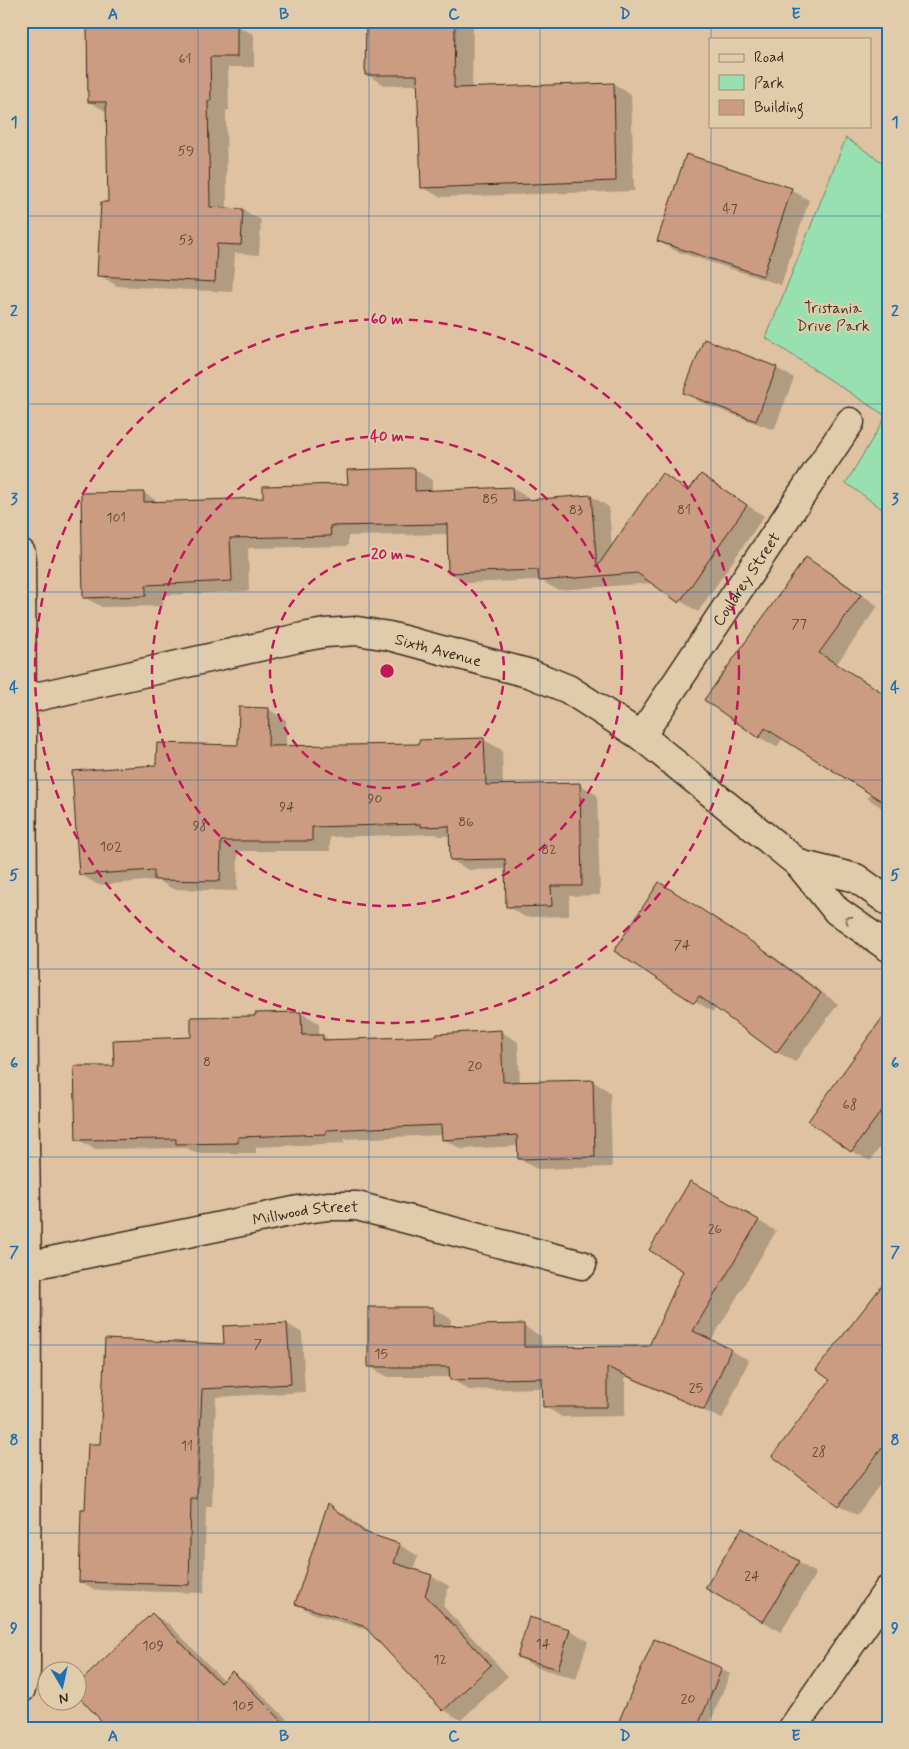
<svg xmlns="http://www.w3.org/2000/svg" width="909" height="1749" font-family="Mynerve,sans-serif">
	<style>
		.green { fill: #98e0af; stroke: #6a8566 }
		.shadow { fill: #0003 }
		.building { fill: #cb9c82; stroke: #3b2a1e }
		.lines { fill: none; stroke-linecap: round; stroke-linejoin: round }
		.street-casing { stroke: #3b2a1e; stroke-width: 31 }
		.secondary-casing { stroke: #3b2a1e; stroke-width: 31 }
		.street { stroke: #e0ccab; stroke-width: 28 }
		.secondary { stroke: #e0ccab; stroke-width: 28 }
		.oneway { stroke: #85735d }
		.grid { fill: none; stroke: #1f6fb2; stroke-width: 1; stroke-opacity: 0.55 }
		.ring { fill: none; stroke: #c2185b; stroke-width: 2.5; stroke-dasharray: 9 6 }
		.labels { text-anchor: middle; stroke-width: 4.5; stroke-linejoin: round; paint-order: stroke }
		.number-label { font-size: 14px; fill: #5f4637 }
		.park-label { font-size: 16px; fill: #443c2c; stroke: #e0ccab }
		.street-label { font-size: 16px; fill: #3b2a1e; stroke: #e0ccab }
		.centre { fill: #c2185b; stroke: #e0ccab; stroke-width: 2.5 }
		.ring-label { font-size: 15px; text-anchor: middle; font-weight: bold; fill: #c2185b; stroke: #e0ccab; stroke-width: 4.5; stroke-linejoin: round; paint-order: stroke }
		.neatline { fill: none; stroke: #1f6fb2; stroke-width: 2 }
		.grid-label { font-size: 16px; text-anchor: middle; font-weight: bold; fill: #1f6fb2 }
	</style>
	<rect width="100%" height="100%" fill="#dec2a2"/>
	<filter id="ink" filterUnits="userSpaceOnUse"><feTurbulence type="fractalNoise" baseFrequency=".02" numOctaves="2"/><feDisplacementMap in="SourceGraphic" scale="10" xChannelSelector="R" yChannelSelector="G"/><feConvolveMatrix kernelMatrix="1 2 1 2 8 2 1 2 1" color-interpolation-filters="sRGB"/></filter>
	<g filter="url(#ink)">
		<path class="green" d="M 846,138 L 888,166 L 888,513 L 846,483 L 886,416 L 766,338 Z"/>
		<path class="shadow" d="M 101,21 L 219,21 L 219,25 L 236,25 L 254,35 L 254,67 L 228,67 L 229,110 L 226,110 L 227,209 L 243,210 L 261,220 L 259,255 L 235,253 L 232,292 L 117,286 L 99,275 L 109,203 L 107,112 L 89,102 Z
			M 367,21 L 473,21 L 472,88 L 614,84 L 631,94 L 634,191 L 440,197 L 422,187 L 419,85 L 384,85 L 366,74 Z
			M 791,190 L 809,200 L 781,285 L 676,251 L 658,241 Z
			M 776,368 L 794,378 L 774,430 L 702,403 L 685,393 Z
			M 414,469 L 432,480 L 432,491 L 512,488 L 530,499 L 530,501 L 591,496 L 609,507 L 612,547 L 662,475 L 690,492 L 701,475 L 764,516 L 698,612 L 653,583 L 558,590 L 540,580 L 467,583 L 450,573 L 448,534 L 348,536 L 348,546 L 248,548 L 249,591 L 163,595 L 163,606 L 102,607 L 84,597 L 144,493 L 159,502 L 264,499 L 349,485 Z
			M 807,559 L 825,569 L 878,606 L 836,665 L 888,697 L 888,812 L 867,798 L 871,793 L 783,738 L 777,747 L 759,737 Z
			M 268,709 L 286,720 L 286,747 L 420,745 L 484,740 L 502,750 L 503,786 L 579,784 L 597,795 L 600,895 L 569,896 L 569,916 L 525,917 L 507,906 L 506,869 L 469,870 L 451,860 L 451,836 L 440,836 L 435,834 L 330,837 L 330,851 L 238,851 L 237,891 L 173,889 L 157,880 L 98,885 L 80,874 L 157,766 L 240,746 Z
			M 677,894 L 773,956 L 838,1004 L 795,1062 L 777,1052 L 716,1007 L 713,1012 L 616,951 Z
			M 301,1013 L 319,1023 L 319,1036 L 322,1036 L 332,1041 L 439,1037 L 500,1031 L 518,1042 L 520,1083 L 592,1081 L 610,1092 L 612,1167 L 537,1169 L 519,1159 L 519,1146 L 461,1149 L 443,1139 L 443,1135 L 344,1139 L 344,1143 L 256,1147 L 256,1153 L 195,1153 L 187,1148 L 95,1149 L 77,1139 L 115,1067 L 193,1038 L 257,1017 Z
			M 888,1020 L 888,1136 L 870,1161 L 852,1151 L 809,1120 Z
			M 691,1182 L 776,1231 L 711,1341 L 749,1360 L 722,1419 L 625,1376 L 625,1416 L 562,1417 L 544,1406 L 544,1388 L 469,1390 L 451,1379 L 451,1377 L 388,1377 L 370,1367 L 370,1309 L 433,1308 L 451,1319 L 451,1327 L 523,1326 L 541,1336 L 542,1348 L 650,1348 L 685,1270 Z
			M 888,1305 L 888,1474 L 857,1515 L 839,1505 Z
			M 287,1324 L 302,1333 L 305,1392 L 216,1397 L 212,1507 L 206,1507 L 204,1593 L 95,1590 L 80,1581 L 87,1511 L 101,1446 L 226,1346 Z
			M 328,1505 L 346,1515 L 372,1536 L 400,1545 L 418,1556 L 413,1570 L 431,1576 L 449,1586 L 443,1606 L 508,1676 L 461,1720 L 444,1710 L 371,1631 L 314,1614 L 296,1604 Z
			M 742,1529 L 816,1573 L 781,1632 L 707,1588 Z
			M 152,1614 L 170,1625 L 224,1681 L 232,1672 L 250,1683 L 296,1728 L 110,1728 L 78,1695 L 78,1685 Z
			M 530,1618 L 570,1630 L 588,1641 L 576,1679 L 536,1667 L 518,1657 Z
			M 721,1669 L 730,1674 L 708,1728 L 618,1728 Z"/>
		<path class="building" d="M 366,21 L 455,21 L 454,88 L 614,83 L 616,181 L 421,188 L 417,75 L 365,75 Z
			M 237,23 L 237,57 L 210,57 L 211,101 L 208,101 L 210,207 L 243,209 L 241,245 L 217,244 L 215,282 L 97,276 L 101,202 L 108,202 L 106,102 L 88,102 L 87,25 Z
			M 686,154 L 792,188 L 763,276 L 657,241 Z
			M 704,339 L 777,367 L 756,421 L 683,393 Z
			M 415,468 L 415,491 L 512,487 L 513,501 L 591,495 L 597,567 L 662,473 L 688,491 L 701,474 L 747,505 L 679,603 L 637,573 L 539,581 L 538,570 L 448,573 L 447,524 L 330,526 L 331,536 L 230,538 L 232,581 L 146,585 L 146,596 L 83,598 L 81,493 L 144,492 L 144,502 L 263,498 L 263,486 L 348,484 L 347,470 Z
			M 806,557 L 861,595 L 819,653 L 888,696 L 888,805 L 765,728 L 759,738 L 704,700 Z
			M 239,707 L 269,708 L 268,746 L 419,744 L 419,740 L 484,738 L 486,785 L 580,783 L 582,886 L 551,886 L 552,906 L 506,907 L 505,859 L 450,860 L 449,826 L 421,827 L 421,824 L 312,827 L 312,841 L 221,841 L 220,881 L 154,880 L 154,870 L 79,875 L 72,771 L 156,765 L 157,743 L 238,745 Z
			M 659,882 L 755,944 L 821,993 L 776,1053 L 699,996 L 694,1003 L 614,951 Z
			M 888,1010 L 888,1102 L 851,1152 L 808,1121 Z
			M 301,1012 L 302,1035 L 323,1035 L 323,1040 L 437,1036 L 437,1034 L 501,1030 L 503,1082 L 593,1080 L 595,1157 L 518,1159 L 517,1135 L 442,1140 L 441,1125 L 326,1130 L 326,1134 L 238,1137 L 238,1143 L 176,1144 L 176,1139 L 76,1140 L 74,1066 L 114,1066 L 113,1040 L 191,1037 L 191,1017 L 255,1016 L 255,1013 Z
			M 690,1181 L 759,1220 L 693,1331 L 731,1349 L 704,1410 L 607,1367 L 607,1407 L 543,1407 L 542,1378 L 450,1380 L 449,1367 L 368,1367 L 368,1307 L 433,1307 L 433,1326 L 524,1324 L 524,1347 L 649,1346 L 683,1271 L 649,1250 Z
			M 888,1278 L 888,1440 L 838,1506 L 772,1456 L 830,1380 L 816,1370 Z
			M 287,1323 L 291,1384 L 202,1389 L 197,1499 L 191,1499 L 189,1585 L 79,1582 L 81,1510 L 85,1510 L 88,1444 L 100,1444 L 105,1339 L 224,1344 L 223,1326 Z
			M 328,1503 L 364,1532 L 400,1544 L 394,1563 L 432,1575 L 425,1595 L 491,1665 L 443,1711 L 363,1625 L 295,1604 Z
			M 742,1528 L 799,1561 L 763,1622 L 705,1588 Z
			M 152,1613 L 220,1683 L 232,1671 L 289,1728 L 108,1728 L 78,1696 L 78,1684 Z
			M 529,1617 L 570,1629 L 558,1669 L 517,1657 Z
			M 654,1639 L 722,1668 L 697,1728 L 616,1728 Z"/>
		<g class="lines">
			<g class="street-casing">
				<g id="street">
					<path id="s1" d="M 641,736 L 850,422"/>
					<path id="s2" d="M 27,1266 L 299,1210 L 328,1206 L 357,1206 L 582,1265"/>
					<path d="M 793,1728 L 888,1590"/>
				</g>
			</g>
			<g class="secondary-casing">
				<g id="secondary">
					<path d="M 21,553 L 24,1087 L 27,1266 L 26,1672 L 21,1689"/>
					<path id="s3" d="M 22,700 L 303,637 L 325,633 L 357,631 L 389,636 L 531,674 L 568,689 L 641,736 L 799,864 L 837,911 L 888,947"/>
					<path d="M 799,864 L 856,878 L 888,901"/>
				</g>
			</g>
			<use href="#street" class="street"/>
			<use href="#secondary" class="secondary"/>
		</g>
		<defs><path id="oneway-chevron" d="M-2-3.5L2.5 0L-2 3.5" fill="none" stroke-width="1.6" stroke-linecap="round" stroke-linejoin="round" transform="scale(1.25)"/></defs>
		<use class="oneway" href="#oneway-chevron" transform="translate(848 919) rotate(-145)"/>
	</g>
	<path class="grid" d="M 198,21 L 198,1728M 369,21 L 369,1728M 540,21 L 540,1728M 711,21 L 711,39M 711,126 L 711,1728M 21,216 L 888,216M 21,404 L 888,404M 21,592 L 888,592M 21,780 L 888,780M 21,969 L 888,969M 21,1157 L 888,1157M 21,1345 L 888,1345M 21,1533 L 888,1533"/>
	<g class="ring">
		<circle cx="387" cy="671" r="117"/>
		<circle cx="387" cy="671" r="235"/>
		<circle cx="387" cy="671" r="352"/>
	</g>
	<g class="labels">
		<g class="number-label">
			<text x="185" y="63">61</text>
			<text x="186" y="155">59</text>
			<text x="730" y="213">47</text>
			<text x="186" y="244">53</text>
			<text x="490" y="503">85</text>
			<text x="576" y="514">83</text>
			<text x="684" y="514">81</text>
			<text x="116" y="522">101</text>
			<text x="799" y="628">77</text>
			<text x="375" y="803">90</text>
			<text x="287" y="811">94</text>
			<text x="466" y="826">86</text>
			<text x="200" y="830">98</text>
			<text x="111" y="851">102</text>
			<text x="549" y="854">82</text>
			<text x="682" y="949">74</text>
			<text x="207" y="1066">8</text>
			<text x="475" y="1070">20</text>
			<text x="850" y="1109">68</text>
			<text x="715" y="1233">26</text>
			<text x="258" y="1348">7</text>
			<text x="381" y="1358">15</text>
			<text x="696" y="1392">25</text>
			<text x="187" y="1450">11</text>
			<text x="819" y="1456">28</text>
			<text x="752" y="1580">24</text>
			<text x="543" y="1648">14</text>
			<text x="153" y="1650">109</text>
			<text x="440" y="1664">12</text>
			<text x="688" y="1703">20</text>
			<text x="243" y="1710">105</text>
		</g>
		<g class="park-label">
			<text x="833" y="313">Tristania<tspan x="833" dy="18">Drive Park</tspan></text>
		</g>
		<g class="street-label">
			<text dy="6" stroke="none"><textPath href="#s1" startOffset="189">Couldrey Street</textPath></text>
			<text dy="6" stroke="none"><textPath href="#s3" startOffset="426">Sixth Avenue</textPath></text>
			<text dy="6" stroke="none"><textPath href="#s2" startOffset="284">Millwood Street</textPath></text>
		</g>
	</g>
	<circle cx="387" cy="671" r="8" class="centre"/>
	<g class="ring-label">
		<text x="387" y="324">60 m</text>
		<text x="387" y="441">40 m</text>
		<text x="387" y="559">20 m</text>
	</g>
	<rect width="909" height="1749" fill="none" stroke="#e0ccab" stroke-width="55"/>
	<rect x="709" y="38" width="162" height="90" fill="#e0ccab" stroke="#9e8b73"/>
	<rect x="719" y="54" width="25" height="8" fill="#e0ccab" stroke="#9e8b73"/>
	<text x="754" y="62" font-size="15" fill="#3b2a1e">Road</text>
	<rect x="719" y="75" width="25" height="15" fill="#98e0af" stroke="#9e8b73"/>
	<text x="754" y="88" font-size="15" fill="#3b2a1e">Park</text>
	<rect x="719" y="100" width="25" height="15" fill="#cb9c82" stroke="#9e8b73"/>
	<text x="754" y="112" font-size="15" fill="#3b2a1e">Building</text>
	<g transform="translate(62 1686) rotate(171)"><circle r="24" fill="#e0ccab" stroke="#9e8b73"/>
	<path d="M0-4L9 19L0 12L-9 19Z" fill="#1f6fb2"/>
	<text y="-8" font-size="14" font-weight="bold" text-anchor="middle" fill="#3b2a1e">N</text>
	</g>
	<rect x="28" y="28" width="854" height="1694" class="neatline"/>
	<g class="grid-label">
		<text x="113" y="19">A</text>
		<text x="284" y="19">B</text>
		<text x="454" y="19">C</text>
		<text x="625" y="19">D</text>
		<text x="796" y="19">E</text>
		<text x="14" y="127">1</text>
		<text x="895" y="127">1</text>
		<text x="14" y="316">2</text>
		<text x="895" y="316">2</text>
		<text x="14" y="504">3</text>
		<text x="895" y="504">3</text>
		<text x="14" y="692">4</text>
		<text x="895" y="692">4</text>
		<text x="14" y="880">5</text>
		<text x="895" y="880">5</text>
		<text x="14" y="1068">6</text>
		<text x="895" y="1068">6</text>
		<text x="14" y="1257">7</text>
		<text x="895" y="1257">7</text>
		<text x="14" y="1445">8</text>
		<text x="895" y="1445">8</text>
		<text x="14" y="1633">9</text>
		<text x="895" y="1633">9</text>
		<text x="113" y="1741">A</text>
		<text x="284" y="1741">B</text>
		<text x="454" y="1741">C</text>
		<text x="625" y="1741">D</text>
		<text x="796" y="1741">E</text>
	</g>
</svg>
